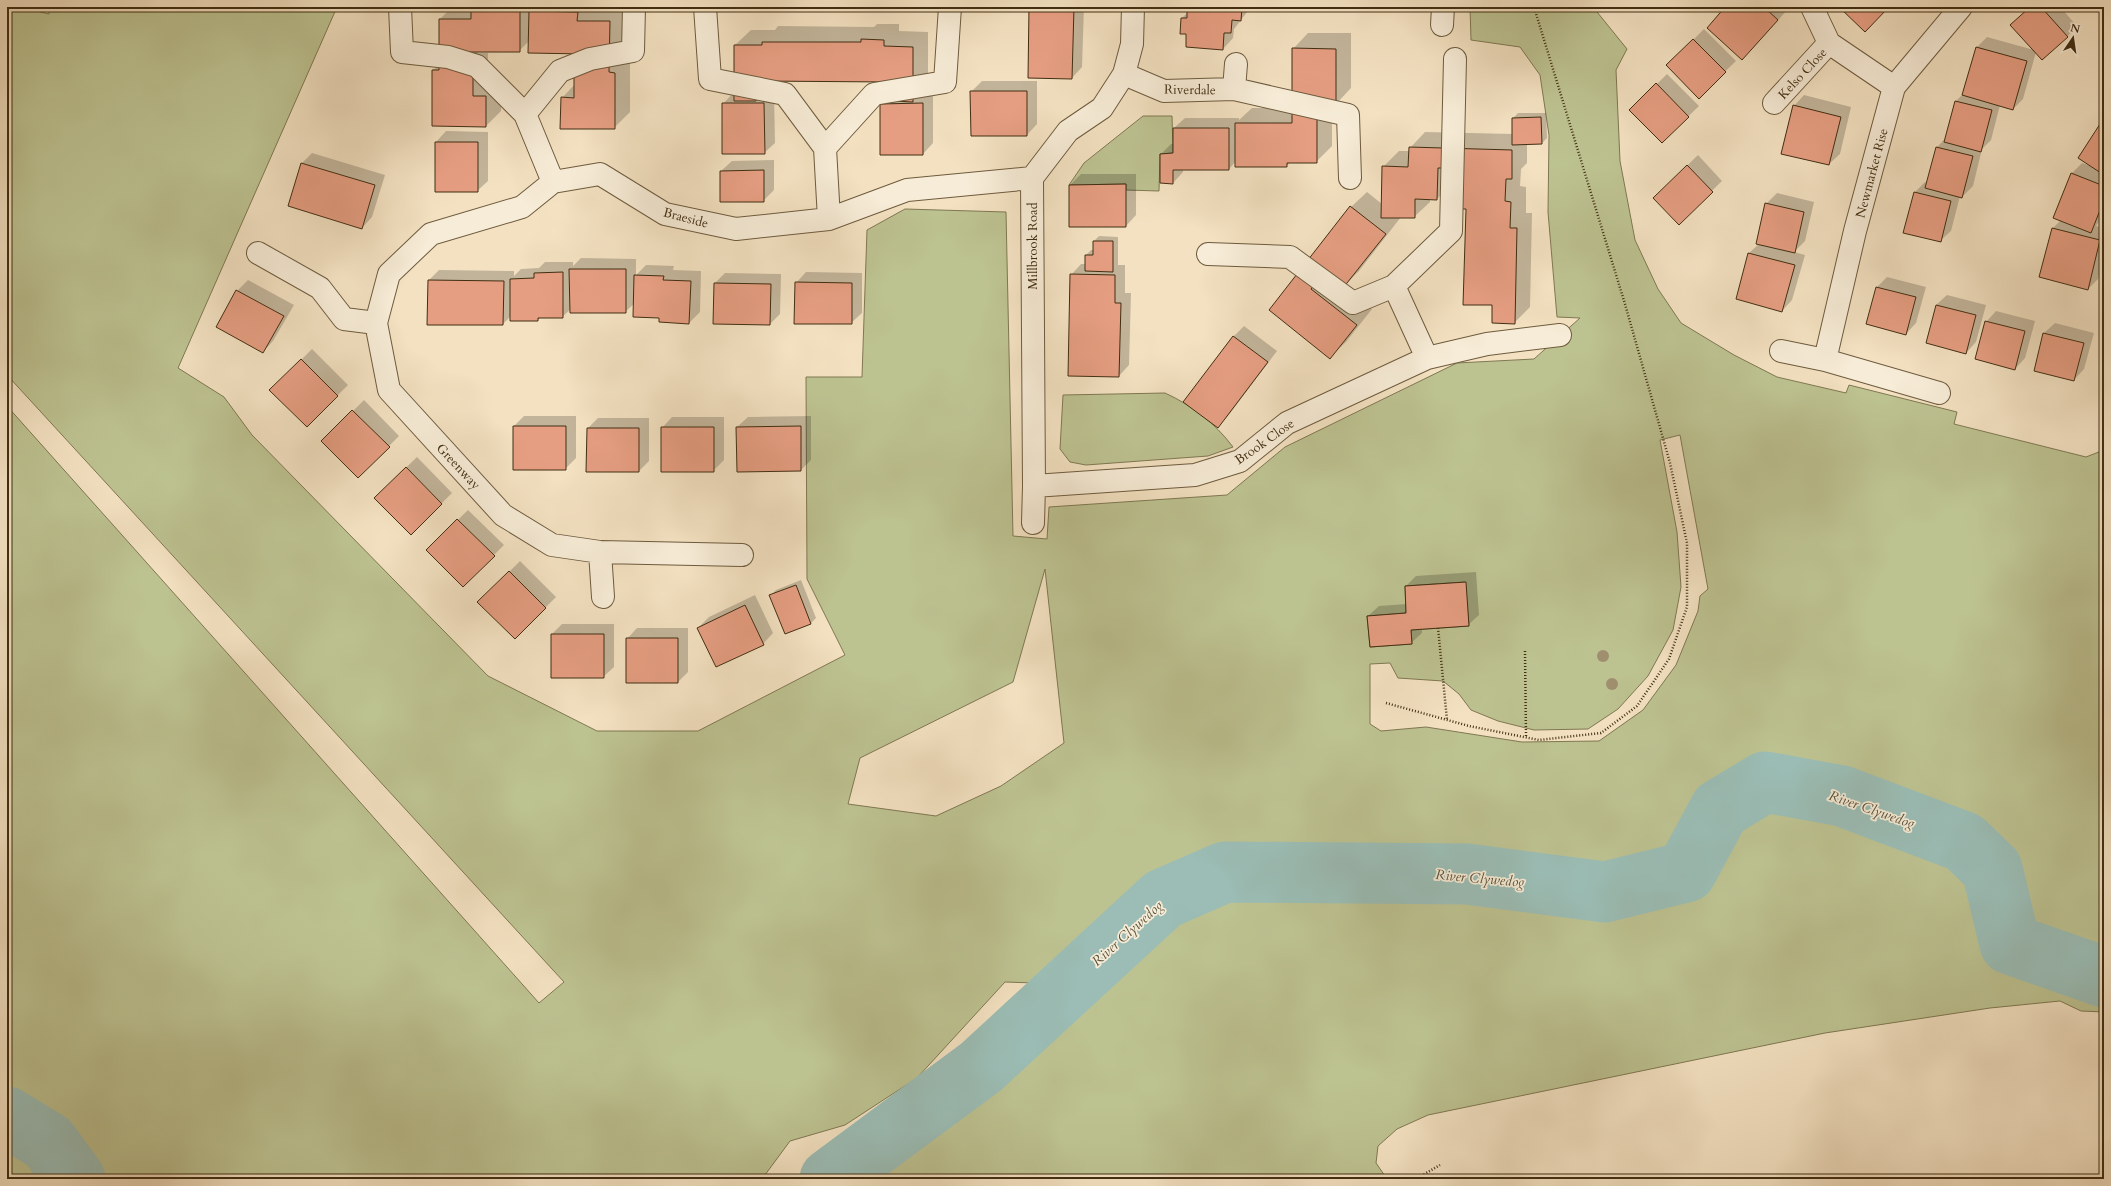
<svg xmlns="http://www.w3.org/2000/svg" width="2111" height="1186" font-family="Cardo,serif">
	<style>
		.green { fill: #bdc291; stroke: #7f7852; fill-rule: evenodd }
		.shadow { fill: #0003 }
		.lines { fill: none; stroke-linecap: round; stroke-linejoin: round }
		.river { stroke: #9bbdb5; stroke-width: 61 }
		.building { fill: #e69e82; stroke: #412e12 }
		.minor-casing { stroke: #6e5b3e; stroke-width: 24 }
		.path { stroke: #412e12; stroke-width: 2.5; stroke-dasharray: 1 2; stroke-linecap: butt }
		.minor { stroke: #f7ecd7; stroke-width: 22 }
		.tree { fill: #9f8f6e }
		.labels { text-anchor: middle; stroke-width: 3.5; stroke-linejoin: round; paint-order: stroke }
		.street-label { font-size: 13px; fill: #412e12; stroke: #f7ecd7 }
		.water-label { font-size: 14px; font-style: italic; fill: #58523b; stroke: #f7ecd7 }
	</style>
	<rect width="100%" height="100%" fill="#f3e1c1"/>
	<filter id="stains"><feTurbulence type="fractalNoise" baseFrequency=".005" numOctaves="4"/><feColorMatrix values="0 0 0 0 .2 0 0 0 0 .09 0 0 0 0 .02 0 0 0 .5 -.17"/></filter>
	<radialGradient id="worn" r=".72"><stop offset=".6" stop-color="#630" stop-opacity="0"/><stop offset="1" stop-color="#630" stop-opacity=".3"/></radialGradient>
	<path class="green" d="M 7,7 L 20,7 L 49,14 L 49,7 L 337,7 L 178,368 L 224,397 L 252,435 L 488,676 L 597,731 L 698,731 L 845,655 L 807,579 L 806,377 L 862,377 L 867,230 L 905,209 L 1006,212 L 1013,536 L 1047,539 L 1049,507 L 1227,495 L 1285,447 L 1457,363 L 1534,359 L 1580,318 L 1557,317 L 1548,212 L 1549,135 L 1540,75 L 1520,47 L 1471,40 L 1470,7 L 1593,7 L 1627,49 L 1616,70 L 1620,161 L 1635,240 L 1658,289 L 1681,323 L 1734,355 L 1777,377 L 1846,393 L 1849,385 L 1957,412 L 1954,424 L 2086,457 L 2104,450 L 2104,1012 L 2081,1011 L 2060,1001 L 1990,1008 L 1825,1033 L 1428,1115 L 1397,1129 L 1378,1146 L 1376,1163 L 1387,1179 L 879,1179 L 888,1172 L 1060,1011 L 1091,975 L 1076,959 L 1072,958 L 1034,983 L 1005,982 L 917,1078 L 845,1125 L 790,1141 L 762,1179 L 105,1179 L 66,1134 L 7,1094 L 7,406 L 539,1003 L 564,982 L 7,375 ZM 1680,435 L 1708,589 L 1700,596 L 1698,611 L 1676,665 L 1643,710 L 1599,741 L 1522,742 L 1426,727 L 1381,731 L 1370,724 L 1370,664 L 1390,663 L 1398,678 L 1443,681 L 1459,694 L 1471,710 L 1498,721 L 1534,730 L 1588,729 L 1618,709 L 1648,676 L 1673,630 L 1681,587 L 1677,532 L 1660,440 ZM 1045,569 L 1064,743 L 1001,786 L 936,816 L 848,804 L 860,758 L 1013,682 ZM 1465,582 L 1469,626 L 1411,630 L 1412,644 L 1370,647 L 1367,616 L 1406,613 L 1405,586 Z
		M 1143,116 L 1172,116 L 1173,153 L 1160,154 L 1159,191 L 1126,190 L 1126,184 L 1069,185 L 1084,163 Z
		M 1165,393 C 1193,406 1214,422 1233,447 L 1208,456 L 1086,465 L 1070,462 L 1060,449 L 1063,395 Z
		M 7,1139 L 37,1156 L 52,1179 L 7,1179 Z"/>
	<path class="shadow" d="M 452,7 L 625,7 L 630,58 L 630,112 L 614,128 L 562,98 L 575,84 L 586,52 L 529,41 L 519,51 L 478,51 L 478,53 L 488,53 L 488,81 L 501,81 L 501,111 L 486,126 L 433,125 L 433,70 L 440,64 L 440,19 Z
		M 1030,7 L 1084,7 L 1082,67 L 1072,78 Z
		M 1188,7 L 1251,7 L 1234,29 L 1233,38 L 1223,49 L 1187,33 L 1182,18 L 1188,12 Z
		M 1727,7 L 1786,7 L 1788,9 L 1753,48 Z
		M 2030,7 L 2060,7 L 2077,26 L 2067,37 L 2036,52 L 2023,99 L 2013,109 L 2000,105 L 1991,140 L 1982,149 L 1973,186 L 1962,197 L 1960,196 L 1951,231 L 1940,241 L 1915,192 L 1925,182 L 1928,183 L 1937,147 L 1946,138 L 1956,101 L 1964,93 L 1977,47 L 1987,37 L 2034,50 L 2011,25 Z
		M 877,24 L 899,24 L 899,31 L 928,32 L 928,85 L 933,93 L 933,143 L 923,154 L 881,104 L 892,93 L 892,81 L 771,81 L 774,93 L 775,143 L 764,153 L 723,104 L 733,93 L 735,45 L 751,30 L 775,30 L 778,26 L 874,27 Z
		M 1704,29 L 1736,61 L 1699,97 L 1668,65 Z
		M 1308,33 L 1351,33 L 1351,88 L 1336,104 L 1332,104 L 1332,146 L 1316,162 L 1291,162 L 1286,166 L 1236,161 L 1229,169 L 1183,169 L 1183,172 L 1173,183 L 1161,182 L 1161,154 L 1171,144 L 1174,144 L 1174,128 L 1185,118 L 1239,118 L 1239,120 L 1252,108 L 1293,108 L 1293,49 Z
		M 1667,74 L 1699,106 L 1662,142 L 1631,110 Z
		M 982,81 L 1037,81 L 1037,124 L 1027,135 L 971,92 Z
		M 1804,95 L 1851,107 L 1840,154 L 1829,164 L 1794,106 Z
		M 1518,113 L 1546,113 L 1547,138 L 1542,143 L 1527,144 L 1527,163 L 1521,169 L 1520,186 L 1526,187 L 1526,213 L 1532,213 L 1530,307 L 1514,323 L 1493,304 L 1467,208 L 1452,183 L 1437,199 L 1430,199 L 1430,202 L 1414,217 L 1401,217 L 1359,271 L 1343,287 L 1372,309 L 1346,342 L 1330,357 L 1270,310 L 1351,207 L 1367,192 L 1382,204 L 1383,167 L 1399,151 L 1409,151 L 1410,148 L 1425,132 L 1513,134 L 1513,118 Z
		M 2104,122 L 2104,214 L 2096,226 L 2104,228 L 2104,255 L 2098,279 L 2088,289 L 2053,228 L 2061,220 L 2072,173 L 2082,163 L 2091,166 L 2101,125 Z
		M 446,131 L 488,132 L 488,181 L 477,191 L 436,191 L 436,142 Z
		M 312,153 L 385,175 L 372,217 L 362,228 L 302,163 Z
		M 1698,155 L 1722,181 L 1679,223 L 1654,198 Z
		M 774,160 L 774,190 L 763,201 L 721,171 L 732,161 Z
		M 1081,174 L 1136,174 L 1136,215 L 1126,226 L 1070,226 L 1070,185 Z
		M 1777,193 L 1814,202 L 1805,241 L 1794,252 L 1805,255 L 1792,300 L 1782,311 L 1749,253 L 1759,244 L 1766,204 Z
		M 1099,236 L 1118,237 L 1118,265 L 1125,265 L 1125,293 L 1131,293 L 1129,365 L 1119,376 L 1071,275 L 1081,264 L 1086,264 L 1086,255 L 1091,250 L 1094,250 L 1094,241 Z
		M 581,258 L 636,259 L 636,275 L 646,265 L 674,266 L 673,270 L 701,271 L 700,312 L 689,323 L 660,317 L 635,303 L 625,312 L 571,309 L 562,317 L 541,317 L 538,320 L 511,316 L 503,324 L 429,280 L 439,270 L 514,271 L 514,276 L 521,269 L 539,268 L 545,262 L 573,262 L 573,266 Z
		M 806,272 L 862,273 L 862,313 L 851,323 L 796,283 Z
		M 725,273 L 781,274 L 780,314 L 770,324 L 715,283 Z
		M 1887,277 L 1926,287 L 1916,323 L 1906,334 L 1867,324 L 1877,287 Z
		M 248,280 L 294,305 L 273,341 L 263,352 L 217,327 L 237,291 Z
		M 1947,295 L 1986,305 L 1976,342 L 1966,353 L 1936,305 Z
		M 1996,311 L 2035,321 L 2025,358 L 2015,369 L 1986,322 Z
		M 2055,323 L 2094,333 L 2084,369 L 2074,380 L 2035,370 L 2044,333 Z
		M 1244,326 L 1277,351 L 1228,416 L 1218,426 L 1185,401 L 1234,336 Z
		M 312,349 L 348,385 L 307,426 L 271,390 Z
		M 364,400 L 399,436 L 358,477 L 323,441 Z
		M 524,416 L 576,416 L 576,458 L 565,469 L 514,426 Z
		M 811,416 L 811,460 L 801,470 L 738,471 L 737,427 L 748,417 Z
		M 672,417 L 724,417 L 724,460 L 713,471 L 662,428 Z
		M 598,418 L 649,418 L 649,461 L 639,471 L 588,428 Z
		M 417,457 L 452,493 L 411,534 L 375,498 Z
		M 468,510 L 504,545 L 463,586 L 427,550 Z
		M 520,561 L 556,597 L 515,638 L 479,602 Z
		M 1476,572 L 1479,615 L 1468,625 L 1422,628 L 1422,633 L 1411,643 L 1368,616 L 1379,606 L 1407,604 L 1406,586 L 1416,576 Z
		M 801,580 L 816,618 L 811,623 L 786,633 L 771,595 L 776,590 Z
		M 755,595 L 773,633 L 763,644 L 698,628 L 709,617 Z
		M 562,624 L 614,624 L 614,667 L 603,677 L 552,634 Z
		M 637,628 L 688,628 L 688,672 L 678,682 L 627,639 Z"/>
	<g class="lines">
		<path class="river" d="M 7,1117 L 48,1142 L 75,1179
			M 830,1179 L 981,1067 L 1163,899 L 1225,872 L 1467,874 L 1605,892 L 1686,872 L 1720,809 L 1765,782 L 1842,796 L 1964,842 L 1992,869 L 2010,944 L 2104,977"/>
	</g>
	<path class="building" d="M 1029,7 L 1074,7 L 1072,79 L 1028,78 Z
		M 1187,7 L 1242,7 L 1241,21 L 1232,20 L 1231,33 L 1224,33 L 1223,50 L 1186,47 L 1186,34 L 1180,34 L 1181,18 L 1187,18 Z
		M 1725,7 L 1764,7 L 1778,20 L 1742,60 L 1707,28 Z
		M 1839,7 L 1889,7 L 1865,32 Z
		M 2030,7 L 2041,7 L 2068,37 L 2042,60 L 2010,25 Z
		M 471,10 L 520,11 L 520,52 L 463,52 L 473,68 L 473,96 L 486,96 L 486,127 L 432,126 L 432,70 L 439,70 L 439,19 L 471,19 Z
		M 529,11 L 578,12 L 577,21 L 610,21 L 609,72 L 615,73 L 615,129 L 560,129 L 561,97 L 574,98 L 574,70 L 585,54 L 528,53 Z
		M 861,39 L 884,40 L 884,46 L 913,47 L 913,102 L 891,101 L 891,82 L 756,81 L 756,101 L 734,101 L 734,45 L 762,45 L 762,42 L 861,42 Z
		M 1693,39 L 1726,72 L 1699,99 L 1666,65 Z
		M 1976,47 L 2027,61 L 2013,110 L 1962,95 Z
		M 1292,48 L 1336,49 L 1336,105 L 1317,105 L 1317,163 L 1287,163 L 1287,167 L 1235,167 L 1235,123 L 1292,123 Z
		M 1656,83 L 1689,117 L 1662,143 L 1629,110 Z
		M 970,91 L 1027,91 L 1027,136 L 971,136 Z
		M 1955,101 L 1992,110 L 1981,152 L 1944,142 Z
		M 722,103 L 764,103 L 765,154 L 722,154 Z
		M 923,103 L 923,155 L 880,155 L 880,104 Z
		M 1793,105 L 1841,117 L 1829,165 L 1781,154 Z
		M 1541,117 L 1542,144 L 1512,145 L 1512,118 Z
		M 2100,124 L 2104,127 L 2104,175 L 2078,158 Z
		M 1173,128 L 1229,128 L 1229,170 L 1173,170 L 1173,184 L 1160,183 L 1160,154 L 1173,153 Z
		M 435,142 L 478,142 L 478,192 L 435,192 Z
		M 1409,147 L 1512,150 L 1512,179 L 1506,179 L 1505,201 L 1511,202 L 1510,228 L 1517,228 L 1515,324 L 1492,323 L 1492,305 L 1463,305 L 1466,209 L 1461,209 L 1458,168 L 1438,168 L 1437,200 L 1415,199 L 1415,218 L 1381,218 L 1382,166 L 1408,167 Z
		M 1936,147 L 1973,156 L 1962,198 L 1925,188 Z
		M 301,163 L 375,185 L 362,229 L 288,206 Z
		M 1687,165 L 1713,192 L 1679,225 L 1653,198 Z
		M 764,170 L 764,202 L 720,202 L 720,171 Z
		M 2071,173 L 2104,186 L 2104,200 L 2091,233 L 2053,218 Z
		M 1126,184 L 1126,227 L 1069,227 L 1069,185 Z
		M 1914,192 L 1951,201 L 1941,242 L 1903,233 Z
		M 1765,203 L 1804,212 L 1795,253 L 1756,244 Z
		M 1350,206 L 1386,234 L 1343,288 L 1324,273 L 1311,289 L 1357,325 L 1330,359 L 1269,310 Z
		M 2052,228 L 2100,240 L 2088,290 L 2039,277 Z
		M 1093,241 L 1113,241 L 1113,272 L 1085,271 L 1085,255 L 1093,255 Z
		M 1748,253 L 1795,265 L 1782,312 L 1736,299 Z
		M 569,269 L 626,269 L 626,313 L 570,313 Z
		M 563,272 L 563,318 L 538,318 L 538,321 L 510,321 L 510,279 L 534,278 L 534,273 Z
		M 1070,274 L 1115,275 L 1115,303 L 1121,303 L 1119,377 L 1068,376 Z
		M 634,275 L 664,276 L 663,280 L 691,281 L 689,324 L 659,322 L 659,318 L 633,317 Z
		M 428,280 L 504,281 L 503,325 L 427,325 Z
		M 795,282 L 852,283 L 852,324 L 794,324 Z
		M 714,283 L 771,284 L 770,325 L 713,324 Z
		M 1876,287 L 1916,297 L 1906,335 L 1866,324 Z
		M 236,290 L 284,316 L 263,353 L 216,327 Z
		M 1936,305 L 1976,315 L 1966,354 L 1926,343 Z
		M 1985,321 L 2025,331 L 2015,370 L 1975,359 Z
		M 2043,333 L 2084,343 L 2074,381 L 2034,371 Z
		M 1233,336 L 1268,362 L 1218,428 L 1183,402 Z
		M 301,359 L 338,396 L 307,427 L 269,390 Z
		M 352,410 L 390,447 L 358,478 L 321,441 Z
		M 513,426 L 566,426 L 566,470 L 513,470 Z
		M 801,426 L 801,471 L 737,472 L 736,427 Z
		M 661,427 L 714,427 L 714,472 L 661,472 Z
		M 587,428 L 639,428 L 639,472 L 586,472 Z
		M 406,467 L 442,504 L 411,535 L 374,498 Z
		M 457,519 L 495,556 L 463,587 L 426,550 Z
		M 509,571 L 546,608 L 515,639 L 477,602 Z
		M 1466,582 L 1469,626 L 1411,630 L 1412,644 L 1370,647 L 1367,616 L 1406,613 L 1405,586 Z
		M 796,585 L 811,624 L 785,634 L 769,595 Z
		M 745,605 L 764,645 L 716,667 L 697,628 Z
		M 551,634 L 604,634 L 604,678 L 551,678 Z
		M 626,638 L 678,638 L 678,683 L 626,683 Z"/>
	<g class="lines">
		<g class="minor-casing">
			<path id="minor" d="M 400,7 L 402,52 L 448,57 L 477,66 L 525,114 L 553,182
				M 705,7 L 710,79 L 785,94 L 825,148
				M 1812,7 L 1829,43 L 1894,87
				M 1442,25 L 1443,7
				M 1124,74 L 1164,91 L 1234,89 L 1348,115 L 1350,178
				M 1234,89 L 1236,64
				M 1774,103 L 1829,43
				M 525,114 L 560,71 L 590,59 L 633,51 L 634,7
				M 825,148 L 874,94 L 945,82 L 950,7
				M 825,148 L 829,219
				M 258,253 L 320,288 L 344,319 L 376,323
				M 1208,254 L 1290,257 L 1353,303 L 1394,286 L 1451,231 L 1455,59
				M 1781,351 L 1825,360 L 1939,393
				M 1427,358 L 1487,344 L 1560,335
				M 1825,360 L 1855,231 L 1894,87 L 1961,7
				M 1034,486 L 1195,475 L 1240,461 L 1287,423 L 1427,358 L 1394,286
				M 1033,523 L 1034,486 L 1032,178 L 1068,131 L 1102,108 L 1124,74 L 1132,44 L 1133,7
				M 600,552 L 603,597
				M 742,555 L 600,552 L 552,545 L 503,515 L 389,390 L 376,323 L 389,274 L 431,234 L 522,207 L 553,182 L 600,174 L 665,214 L 736,229 L 829,219 L 907,190 L 1032,178"/>
		</g>
		<path class="path" d="M 1438,628 L 1447,720
			M 1525,651 L 1526,737
			M 1386,703 L 1469,726 L 1539,740 L 1601,733 L 1637,706 L 1669,659 L 1687,607 L 1687,543 L 1670,463 L 1625,304 L 1534,7
			M 1416,1179 L 1440,1165"/>
		<use href="#minor" class="minor"/>
	</g>
	<g class="tree">
		<circle cx="1603" cy="656" r="6"/>
		<circle cx="1612" cy="684" r="6"/>
	</g>
	<g class="labels">
		<g class="street-label">
			<text transform="translate(1802 73) rotate(-47)" y="5">Kelso Close</text>
			<text transform="translate(1190 89) rotate(1)" y="5">Riverdale</text>
			<text transform="translate(1871 173) rotate(-75)" y="5">Newmarket Rise</text>
			<text transform="translate(686 217) rotate(15)" y="5">Braeside</text>
			<text transform="translate(1032 246) rotate(-90)" y="5">Millbrook Road</text>
			<text transform="translate(1264 441) rotate(-35)" y="5">Brook Close</text>
			<text transform="translate(459 466) rotate(47)" y="5">Greenway</text>
		</g>
		<g class="water-label">
			<text transform="translate(1872 809) rotate(19)" y="5">River Clywedog</text>
			<text transform="translate(1480 878) rotate(5)" y="5">River Clywedog</text>
			<text transform="translate(1127 933) rotate(-42)" y="5">River Clywedog</text>
		</g>
	</g>
	<rect width="2111" height="1186" fill="none" stroke="#f3e1c1" stroke-width="24"/>
	<rect x="8" y="8" width="2095" height="1170" fill="none" stroke="#412e12" stroke-width="2"/>
	<rect x="12" y="12" width="2087" height="1162" fill="none" stroke="#412e12"/>
	<g transform="translate(2073 38) rotate(13)" stroke="#f7ecd7" stroke-width="3" paint-order="stroke">
	<path d="M0-3L7 15L0 10L-7 15Z" fill="#412e12"/>
	<text y="-6" font-size="11" font-weight="bold" text-anchor="middle" fill="#412e12">N</text>
	</g>
	<rect width="100%" height="100%" filter="url(#stains)"/>
	<rect width="100%" height="100%" fill="url(#worn)"/>
</svg>
